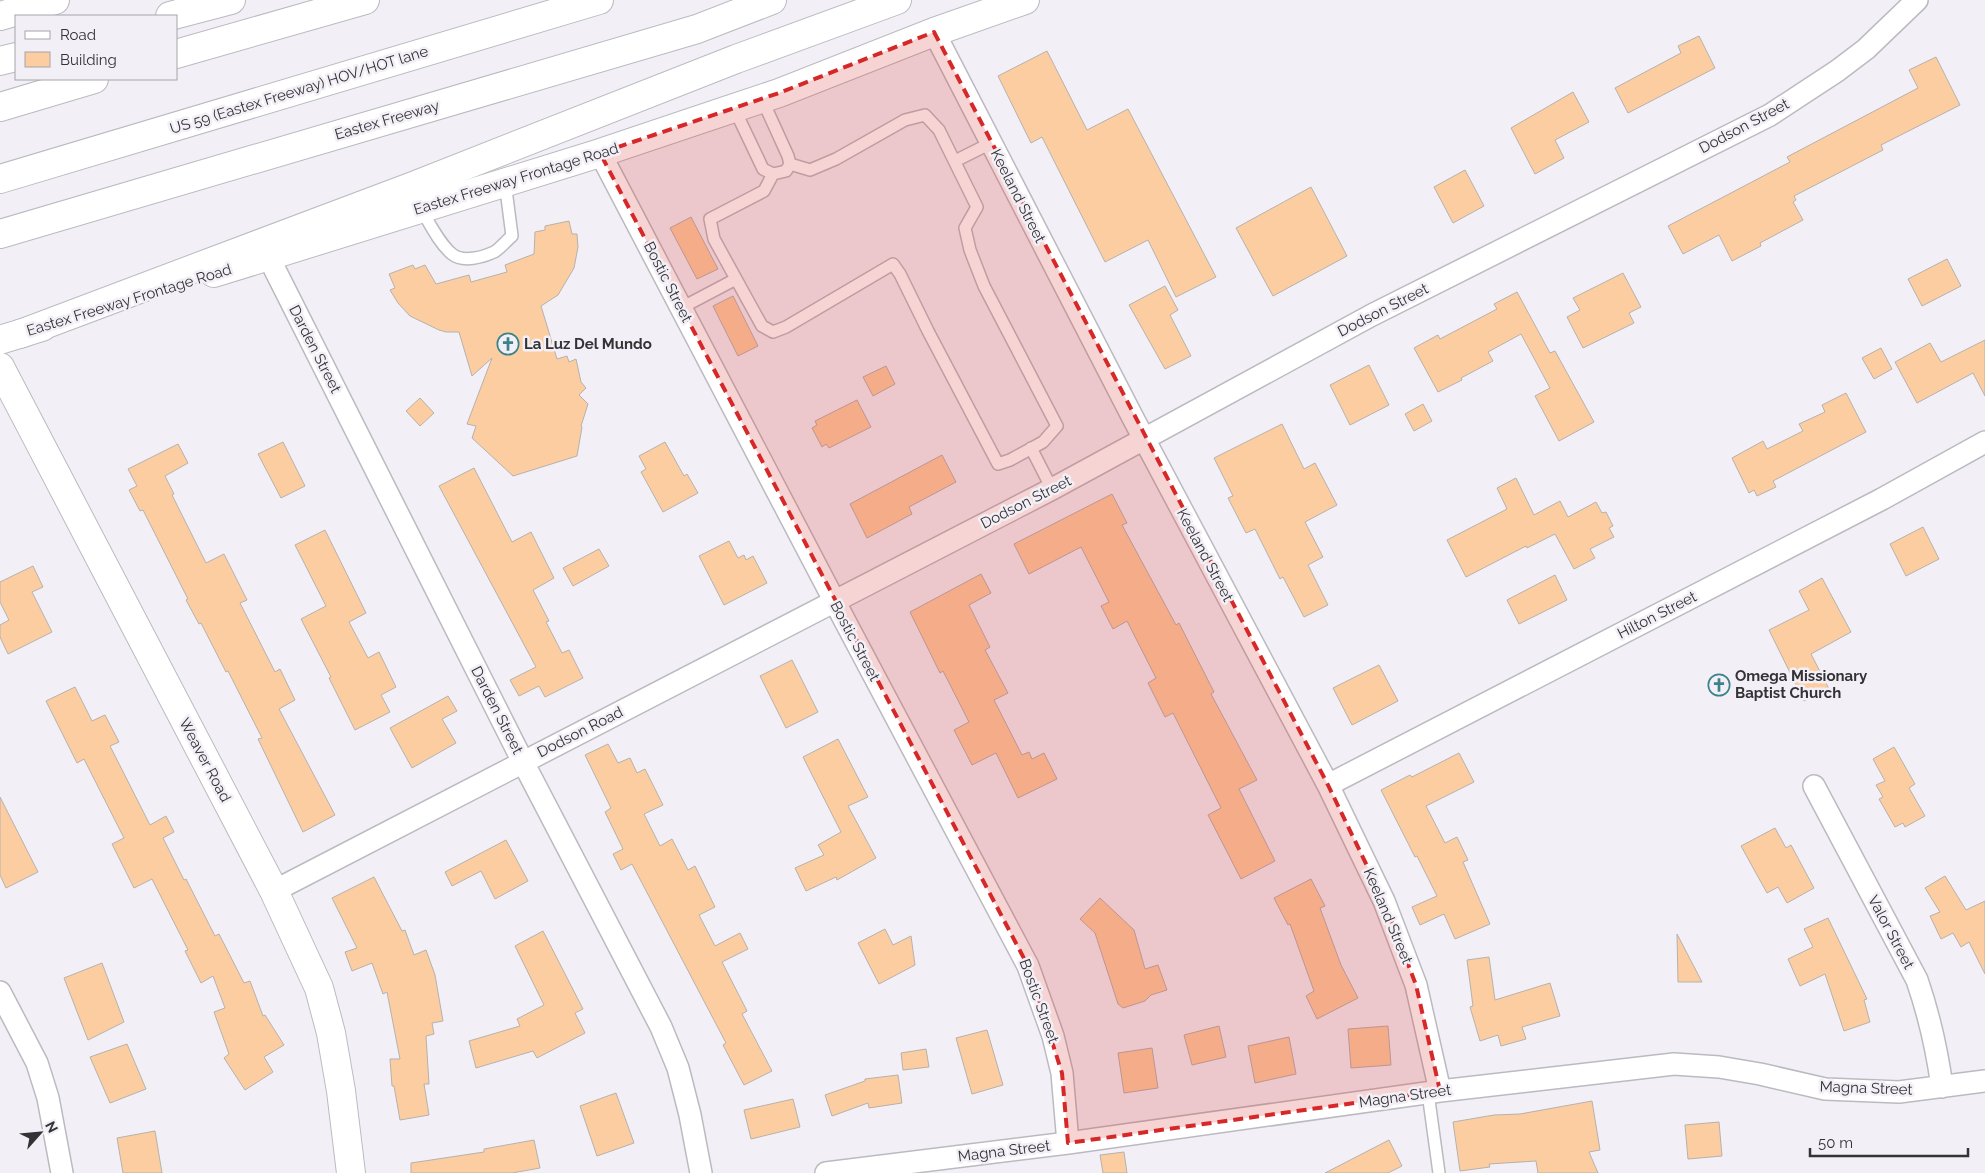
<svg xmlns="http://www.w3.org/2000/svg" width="1985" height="1173" font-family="Raleway,sans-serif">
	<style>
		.building { fill: #fdcda2; stroke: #b6b1ac }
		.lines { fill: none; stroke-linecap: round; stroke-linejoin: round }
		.lane-casing { stroke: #bbbac0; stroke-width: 14 }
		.street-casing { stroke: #bbbac0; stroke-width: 24 }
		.secondary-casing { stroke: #bbbac0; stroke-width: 30 }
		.highway-casing { stroke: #bbbac0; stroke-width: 30 }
		.lane { stroke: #fff; stroke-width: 11 }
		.street { stroke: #fff; stroke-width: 21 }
		.secondary { stroke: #fff; stroke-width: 28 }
		.highway { stroke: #fff; stroke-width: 28 }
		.marked { fill: #d62828; fill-opacity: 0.2; stroke: #d62828; stroke-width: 4; stroke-dasharray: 10 6; stroke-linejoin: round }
		.labels { text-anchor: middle; stroke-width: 5; stroke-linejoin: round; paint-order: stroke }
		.street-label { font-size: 15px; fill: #333235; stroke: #f2f0f6 }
		.poi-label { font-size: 15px; font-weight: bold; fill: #333235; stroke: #f2f0f6; text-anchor: start }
	</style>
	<rect width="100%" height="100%" fill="#f2f0f6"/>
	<path class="building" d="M 1699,36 L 1715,68 L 1628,113 L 1615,88 L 1681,53 L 1678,46 Z
		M 1047,51 L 1087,130 L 1128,109 L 1216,277 L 1176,297 L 1148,240 L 1105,262 L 1042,137 L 1031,143 L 998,76 Z
		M 1936,57 L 1960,105 L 1881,145 L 1883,150 L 1794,196 L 1796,200 L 1793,202 L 1803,220 L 1760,243 L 1761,246 L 1732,261 L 1719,235 L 1683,254 L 1668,226 L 1790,162 L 1787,157 L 1918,88 L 1909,70 Z
		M 1573,92 L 1589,122 L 1555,140 L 1564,158 L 1535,174 L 1511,128 Z
		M 1465,170 L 1484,206 L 1453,223 L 1434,187 Z
		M 1311,187 L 1347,256 L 1273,296 L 1236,228 Z
		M 691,217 L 718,269 L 697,279 L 670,228 Z
		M 569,221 L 572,234 L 577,234 L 578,247 L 574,268 L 558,295 L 541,306 L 557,359 L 567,356 L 569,362 L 576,359 L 581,382 L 586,388 L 579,395 L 588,404 L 581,426 L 582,427 L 577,456 L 513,476 L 472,438 L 476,426 L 467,424 L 492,358 L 472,376 L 459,332 L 446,332 L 439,330 L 410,316 L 398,303 L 390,290 L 395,288 L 389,274 L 413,265 L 415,269 L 425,265 L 436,284 L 469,275 L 471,282 L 507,272 L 505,265 L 534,254 L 535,232 L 545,230 L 545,226 Z
		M 1947,259 L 1961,286 L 1922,306 L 1908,279 Z
		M 1623,273 L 1641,307 L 1629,313 L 1634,323 L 1583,348 L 1567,317 L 1580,310 L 1573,298 Z
		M 1165,286 L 1178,310 L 1170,315 L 1191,356 L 1165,369 L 1129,305 Z
		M 1517,292 L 1550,353 L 1555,351 L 1594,422 L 1559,441 L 1535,396 L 1550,388 L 1521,334 L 1488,352 L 1493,361 L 1461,378 L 1462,380 L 1438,392 L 1414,348 L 1438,335 L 1440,339 L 1497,309 L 1494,304 Z
		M 733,296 L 758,346 L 738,356 L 713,306 Z
		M 1985,340 L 1985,396 L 1973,373 L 1917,403 L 1895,362 L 1930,343 L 1941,362 Z
		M 1881,348 L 1892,369 L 1874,379 L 1862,358 Z
		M 1369,365 L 1389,405 L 1350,425 L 1330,385 Z
		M 886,366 L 895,384 L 873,396 L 863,377 Z
		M 1846,393 L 1866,432 L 1773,481 L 1776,487 L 1757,496 L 1754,490 L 1749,493 L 1732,458 L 1763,441 L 1767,449 L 1803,431 L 1799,424 L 1825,412 L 1822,405 Z
		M 420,398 L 434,413 L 420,426 L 406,411 Z
		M 857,400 L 871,427 L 829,448 L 826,444 L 822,447 L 812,428 L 817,425 L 815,421 Z
		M 1423,404 L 1432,421 L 1414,431 L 1405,414 Z
		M 1282,424 L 1304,469 L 1315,463 L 1337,505 L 1305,522 L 1323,557 L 1308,565 L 1328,605 L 1304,617 L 1283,577 L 1280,579 L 1255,529 L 1246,533 L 1228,498 L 1233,496 L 1214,458 Z
		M 283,442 L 305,486 L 281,498 L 258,454 Z
		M 665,442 L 684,476 L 687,474 L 698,493 L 663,512 L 641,472 L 646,469 L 639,456 Z
		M 178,444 L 188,463 L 165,476 L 174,494 L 172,495 L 206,563 L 224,554 L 247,600 L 240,603 L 275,672 L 280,669 L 295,700 L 279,709 L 335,815 L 303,832 L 258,739 L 262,738 L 228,671 L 226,672 L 201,623 L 199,624 L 186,600 L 188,599 L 143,510 L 140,511 L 129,490 L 137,486 L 128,469 Z
		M 942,455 L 956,482 L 909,507 L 912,514 L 867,538 L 850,504 Z
		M 474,468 L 512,542 L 531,532 L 554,578 L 533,590 L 549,621 L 546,622 L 562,653 L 569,650 L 583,678 L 545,697 L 539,686 L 519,696 L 510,680 L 536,667 L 439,486 Z
		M 1516,478 L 1534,515 L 1560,501 L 1568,517 L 1596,502 L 1602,513 L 1606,512 L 1613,526 L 1609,528 L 1614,537 L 1590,549 L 1595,558 L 1574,569 L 1555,534 L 1527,548 L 1526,546 L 1466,577 L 1447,540 L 1507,509 L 1497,488 Z
		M 1112,494 L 1127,523 L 1122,525 L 1176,625 L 1179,623 L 1214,692 L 1211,694 L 1257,780 L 1239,789 L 1275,861 L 1241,879 L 1208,815 L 1221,808 L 1173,713 L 1165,717 L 1148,683 L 1156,678 L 1127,621 L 1113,629 L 1101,606 L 1109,602 L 1081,547 L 1029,574 L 1014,544 Z
		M 1923,527 L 1939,559 L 1906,576 L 1890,544 Z
		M 325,530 L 366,613 L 349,622 L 368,658 L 379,652 L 396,687 L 381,695 L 390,712 L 355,730 L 329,678 L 331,677 L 301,619 L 326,606 L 295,545 Z
		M 729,541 L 738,558 L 744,555 L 746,560 L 753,556 L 767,583 L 724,605 L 699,556 Z
		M 599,549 L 609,566 L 573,586 L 563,568 Z
		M 33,566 L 43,587 L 32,592 L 52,632 L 8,654 L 0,637 L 0,625 L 9,620 L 0,602 L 0,582 Z
		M 981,574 L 991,593 L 969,605 L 990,647 L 985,650 L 1008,693 L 994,700 L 1022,755 L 1029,752 L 1032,759 L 1044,753 L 1057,779 L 1018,798 L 996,753 L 972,765 L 954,730 L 969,722 L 943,671 L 940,673 L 910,612 Z
		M 1555,575 L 1567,600 L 1519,624 L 1507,600 Z
		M 1822,578 L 1851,632 L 1811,654 L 1829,689 L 1804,701 L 1769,630 L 1809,610 L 1799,591 Z
		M 792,660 L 818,712 L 786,728 L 760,676 Z
		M 1379,665 L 1398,701 L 1352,725 L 1333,688 Z
		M 75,687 L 92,721 L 105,715 L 119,742 L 110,746 L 150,825 L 166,816 L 174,832 L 163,838 L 184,880 L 186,879 L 215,936 L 219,934 L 244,983 L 250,981 L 263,1016 L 265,1015 L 284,1045 L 264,1057 L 273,1072 L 245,1090 L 224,1058 L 229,1054 L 214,1012 L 225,1008 L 213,976 L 201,983 L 185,951 L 188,950 L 152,879 L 134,888 L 112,844 L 124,838 L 84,759 L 77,763 L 46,701 Z
		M 448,696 L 457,711 L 442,719 L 456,743 L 412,768 L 390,728 Z
		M 838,739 L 868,797 L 848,806 L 876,858 L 837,880 L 836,877 L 806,891 L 795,868 L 824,855 L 818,845 L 841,832 L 803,757 Z
		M 608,744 L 618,763 L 630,758 L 637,773 L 645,769 L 663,805 L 644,814 L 660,846 L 672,839 L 688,870 L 695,866 L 715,907 L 699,915 L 715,946 L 740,933 L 748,949 L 722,962 L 747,1011 L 742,1014 L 772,1071 L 744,1085 L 723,1045 L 726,1043 L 632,864 L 621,870 L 613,854 L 623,849 L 605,812 L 611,808 L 585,755 Z
		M 1894,747 L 1915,784 L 1909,788 L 1925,816 L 1905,827 L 1903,823 L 1895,827 L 1879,799 L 1883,797 L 1876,785 L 1885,781 L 1873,759 Z
		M 1459,753 L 1474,782 L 1426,806 L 1445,843 L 1457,837 L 1468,860 L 1463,862 L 1490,924 L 1455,939 L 1444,914 L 1420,925 L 1412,907 L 1437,896 L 1417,856 L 1415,857 L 1381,790 L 1410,775 L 1412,777 Z
		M 0,797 L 38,872 L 6,888 L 0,875 Z
		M 1775,828 L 1786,848 L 1791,845 L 1814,888 L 1787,903 L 1778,887 L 1767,893 L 1741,846 Z
		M 506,840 L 528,881 L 495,899 L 481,871 L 452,886 L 445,872 Z
		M 1945,876 L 1966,910 L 1985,901 L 1985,974 L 1969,942 L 1961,947 L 1953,933 L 1941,939 L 1930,916 L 1940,912 L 1925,888 Z
		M 374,877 L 402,931 L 405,930 L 414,955 L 426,950 L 435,975 L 443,1021 L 432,1023 L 434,1034 L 426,1036 L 429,1084 L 424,1084 L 429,1115 L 400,1120 L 394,1086 L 392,1086 L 390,1059 L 400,1059 L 387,992 L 383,994 L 372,963 L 352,971 L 345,952 L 357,948 L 332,898 Z
		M 1311,879 L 1325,906 L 1320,908 L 1341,965 L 1358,998 L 1317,1019 L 1306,996 L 1314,991 L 1290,924 L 1288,925 L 1274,898 Z
		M 1100,898 L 1134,930 L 1145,969 L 1158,965 L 1167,990 L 1151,995 L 1145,1001 L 1123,1008 L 1118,1004 L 1095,933 L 1080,919 Z
		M 1828,918 L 1867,999 L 1864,1000 L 1870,1022 L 1844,1031 L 1825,974 L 1800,986 L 1788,959 L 1813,947 L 1804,929 Z
		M 885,929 L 893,945 L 911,936 L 915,965 L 879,984 L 858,943 Z
		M 543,931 L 583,1009 L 575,1013 L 585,1033 L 537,1058 L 533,1051 L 476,1068 L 469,1041 L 520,1026 L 517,1019 L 544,1005 L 515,946 Z
		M 1677,934 L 1702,982 L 1678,982 Z
		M 1489,957 L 1495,1000 L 1550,983 L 1560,1016 L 1522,1027 L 1526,1039 L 1501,1046 L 1498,1035 L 1480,1041 L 1470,1007 L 1473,1006 L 1467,960 Z
		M 102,963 L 124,1022 L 88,1040 L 64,978 Z
		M 1219,1026 L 1226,1057 L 1192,1065 L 1184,1035 Z
		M 1388,1026 L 1391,1065 L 1351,1068 L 1348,1029 Z
		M 987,1030 L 1003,1085 L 972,1094 L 956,1038 Z
		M 1289,1037 L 1296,1074 L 1255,1083 L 1248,1046 Z
		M 127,1044 L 146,1089 L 110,1103 L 90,1057 Z
		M 1152,1048 L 1158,1088 L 1124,1093 L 1118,1053 Z
		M 926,1049 L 929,1067 L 903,1070 L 901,1053 Z
		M 898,1075 L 902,1103 L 869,1108 L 868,1103 L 832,1116 L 825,1095 L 865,1081 L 865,1079 Z
		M 616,1093 L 634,1143 L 597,1156 L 580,1106 Z
		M 793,1099 L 800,1127 L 751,1139 L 744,1110 Z
		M 1592,1101 L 1600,1150 L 1589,1152 L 1598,1173 L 1538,1173 L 1536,1161 L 1489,1164 L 1490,1167 L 1460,1171 L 1453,1122 L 1494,1115 L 1520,1114 Z
		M 1719,1122 L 1722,1156 L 1688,1159 L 1685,1125 Z
		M 155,1131 L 162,1173 L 123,1173 L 117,1138 Z
		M 534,1140 L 540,1168 L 512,1173 L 411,1173 L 411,1163 L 484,1152 L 484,1149 Z
		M 1389,1140 L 1402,1166 L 1388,1173 L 1325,1173 Z
		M 1124,1152 L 1127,1173 L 1103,1173 L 1100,1155 Z"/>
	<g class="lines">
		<g class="lane-casing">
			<path id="lane" d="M 762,99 L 788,156 L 790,164 L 810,170 L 836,159 L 905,120 L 925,115 L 939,130 L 977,207 L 965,228 L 970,250 L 984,286 L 1057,426 L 1043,442 L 1010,460 L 998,464 L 928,331 L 900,274 L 893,264 L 786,327 L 773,332 L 762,326 L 714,239 L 710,219 L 764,191 L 773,174 L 786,171 L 790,164
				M 734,108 L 763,169 L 773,174
				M 955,161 L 991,143
				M 421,209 C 430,224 439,243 452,254 C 463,263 483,257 494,252 C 500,249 506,241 512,236 L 505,182
				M 681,308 L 736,279
				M 1031,448 L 1052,489
				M 1428,1093 L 1439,1173"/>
		</g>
		<g class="street-casing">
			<path id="street" d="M 934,32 L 1133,418 L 1328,785 L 1384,901 L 1416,985 L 1440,1091
				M 600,153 L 846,623 L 1028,966 L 1053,1036 L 1062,1073 L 1068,1143
				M 268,256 L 523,762 L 661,1027 L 678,1068 L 690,1115 L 701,1173
				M 1328,785 L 1882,499 L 1985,442
				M 1814,786 L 1917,980 C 1929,1015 1937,1050 1942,1087
				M 274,891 L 1052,489 L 1372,315 L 1770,115 L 1837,71 L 1866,49 L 1917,0
				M 0,992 L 37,1063 L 48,1098 L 62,1173
				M 826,1173 L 1068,1143 L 1440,1091 L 1674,1064 L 1719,1067 L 1760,1074 L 1825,1089 L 1899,1092 L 1985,1081"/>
		</g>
		<g class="secondary-casing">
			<path id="secondary" d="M 0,16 L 55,0
				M 214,273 L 600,153 L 734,108 L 779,93 L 934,32 L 1025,0
				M 0,340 L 42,327
				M 0,367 L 274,891 L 319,988 L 331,1033 L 341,1091 L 351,1173"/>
		</g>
		<g class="highway-casing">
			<path id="highway" d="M 170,16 L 231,0
				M 176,54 L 365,0
				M 0,61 L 16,57
				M 0,107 L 94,79
				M 0,179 L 599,0
				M 0,234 L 697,29 L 772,0
				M 20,334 L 413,186 L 736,59 L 897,0"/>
		</g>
		<use href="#lane" class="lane"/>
		<use href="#street" class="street"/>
		<use href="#secondary" class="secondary"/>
		<use href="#highway" class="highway"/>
	</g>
	<path class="marked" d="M 934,32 L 1328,785 L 1384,901 L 1416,985 L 1440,1091 L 1068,1143 L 1062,1073 L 1028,966 L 600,153 L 779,93 Z"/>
	<defs>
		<g id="church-ring" transform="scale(1.125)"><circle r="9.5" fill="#f2f0f6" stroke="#3b8289" stroke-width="1.5"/><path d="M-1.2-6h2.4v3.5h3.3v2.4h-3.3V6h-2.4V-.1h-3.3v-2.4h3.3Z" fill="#3b8289"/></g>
	</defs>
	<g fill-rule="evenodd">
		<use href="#church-ring" x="508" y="344"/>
		<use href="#church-ring" x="1719" y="685"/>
	</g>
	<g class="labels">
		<g class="street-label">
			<text transform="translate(299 90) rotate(-17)" y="5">US 59 (Eastex Freeway) HOV/HOT lane</text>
			<text transform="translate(387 120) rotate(-16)" y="5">Eastex Freeway</text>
			<text transform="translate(1744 126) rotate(-28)" y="5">Dodson Street</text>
			<text transform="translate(516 179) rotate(-17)" y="5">Eastex Freeway Frontage Road</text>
			<text transform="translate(1018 196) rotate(63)" y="5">Keeland Street</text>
			<text transform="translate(668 282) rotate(63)" y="5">Bostic Street</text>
			<text transform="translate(129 300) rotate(-17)" y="5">Eastex Freeway Frontage Road</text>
			<text transform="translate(1383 310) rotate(-27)" y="5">Dodson Street</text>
			<text transform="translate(315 349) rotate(63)" y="5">Darden Street</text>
			<text transform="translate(1026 502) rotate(-27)" y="5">Dodson Street</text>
			<text transform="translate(1205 555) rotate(62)" y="5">Keeland Street</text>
			<text transform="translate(1657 615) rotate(-27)" y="5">Hilton Street</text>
			<text transform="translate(855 641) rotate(62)" y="5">Bostic Street</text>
			<text transform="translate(497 710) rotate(63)" y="5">Darden Street</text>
			<text transform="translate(580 732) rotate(-27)" y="5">Dodson Road</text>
			<text transform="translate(205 760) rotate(62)" y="5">Weaver Road</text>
			<text transform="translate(1388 916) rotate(67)" y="5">Keeland Street</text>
			<text transform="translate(1891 932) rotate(62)" y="5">Valor Street</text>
			<text transform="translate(1039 1001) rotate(70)" y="5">Bostic Street</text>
			<text transform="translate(1866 1088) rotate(2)" y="5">Magna Street</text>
			<text transform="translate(1405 1096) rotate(-8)" y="5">Magna Street</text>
			<text transform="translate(1004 1151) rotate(-7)" y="5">Magna Street</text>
		</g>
		<g class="poi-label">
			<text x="524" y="349">La Luz Del Mundo</text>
			<text x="1735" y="681">Omega Missionary<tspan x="1735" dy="17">Baptist Church</tspan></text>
		</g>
	</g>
	<rect x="15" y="15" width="162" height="65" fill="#f2f0f6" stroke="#a6a4a9"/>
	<rect x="25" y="31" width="25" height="8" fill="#ffffff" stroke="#a6a4a9"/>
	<text x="60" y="40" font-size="15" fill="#333235">Road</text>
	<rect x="25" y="52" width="25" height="15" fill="#fdcda2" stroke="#a6a4a9"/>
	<text x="60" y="65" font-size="15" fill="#333235">Building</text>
	<g transform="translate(40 1133) rotate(63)" stroke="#f2f0f6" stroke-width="4" paint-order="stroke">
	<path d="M0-4L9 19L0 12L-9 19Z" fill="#333235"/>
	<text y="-8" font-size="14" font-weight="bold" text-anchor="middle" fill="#333235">N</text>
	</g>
	<path d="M1810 1148v8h158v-8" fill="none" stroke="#333235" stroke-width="2.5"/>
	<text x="1818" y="1148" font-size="15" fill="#333235" stroke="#f2f0f6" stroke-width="4" paint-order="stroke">50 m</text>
</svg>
